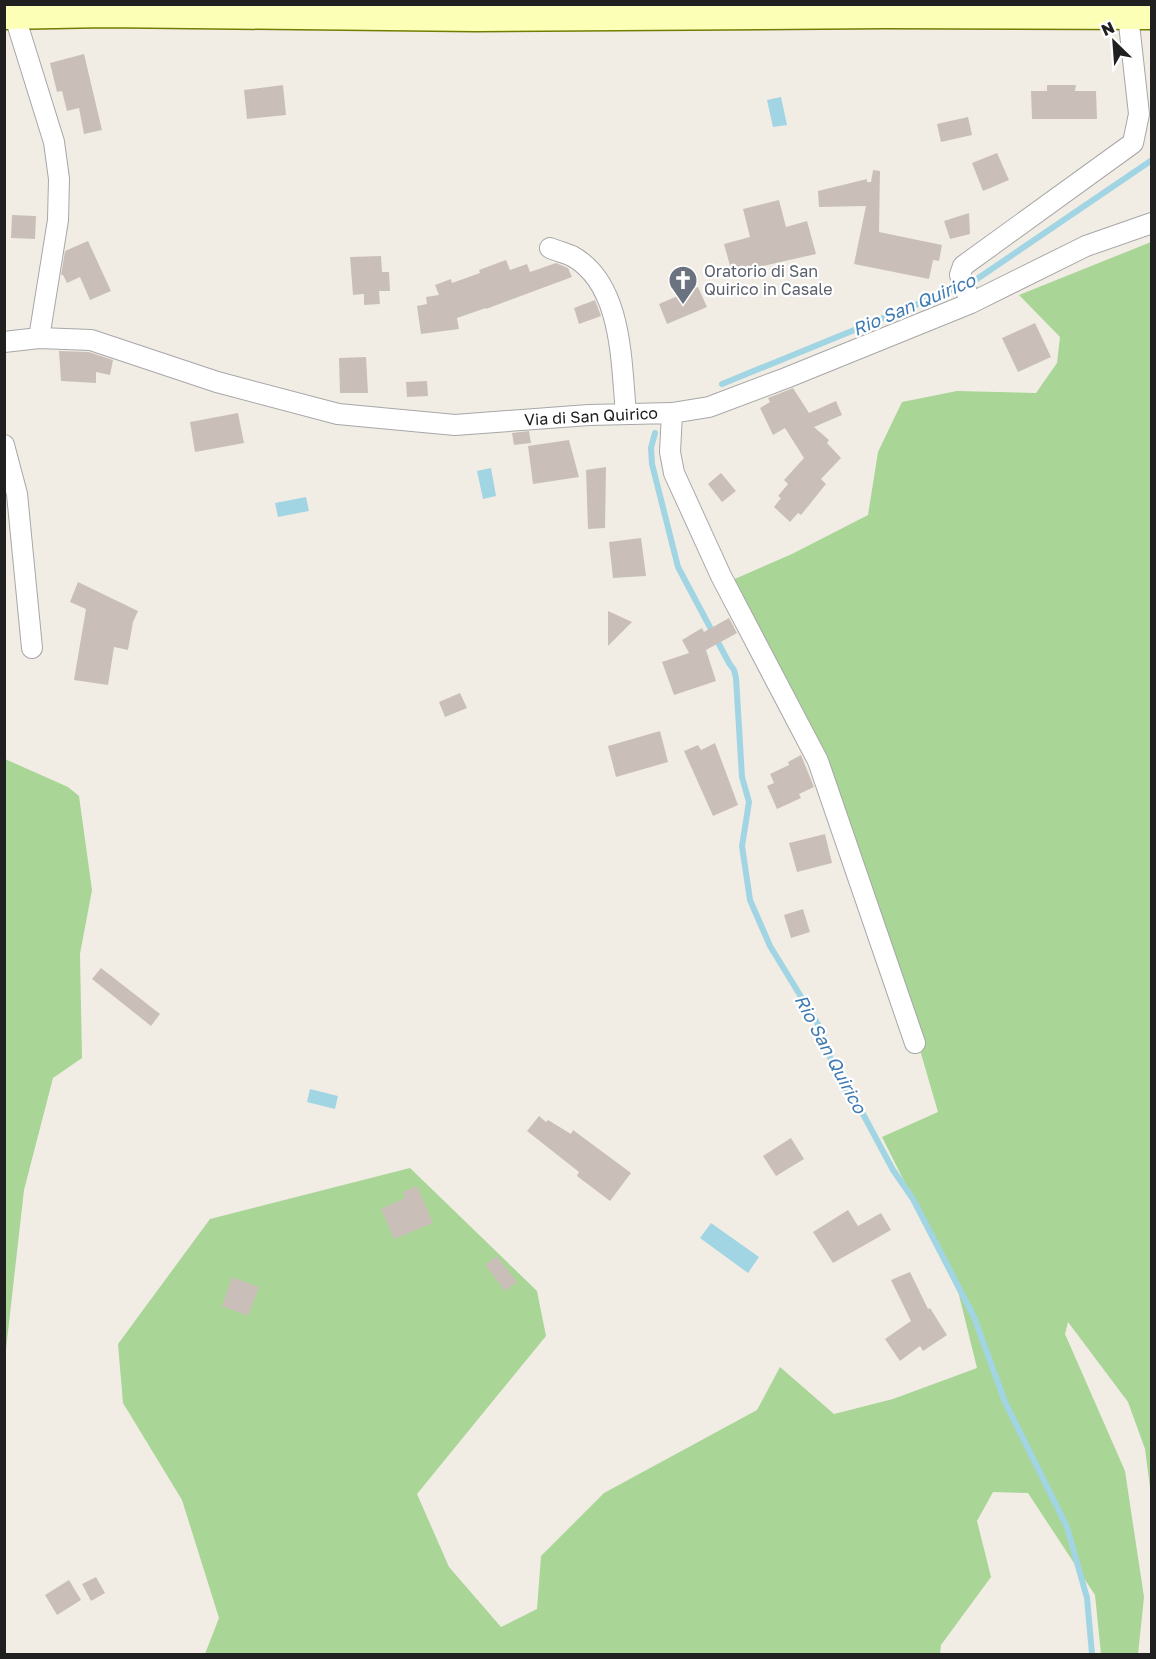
<svg xmlns="http://www.w3.org/2000/svg" width="1156" height="1659" font-family="'Golos Text',sans-serif">
	<style>
		.forest { fill: #a9d596 }
		.water { fill: #a1d5e3 }
		.lines { fill: none; stroke-linecap: round; stroke-linejoin: round }
		.stream { stroke: #a1d5e3; stroke-width: 6 }
		.building { fill: #cabfb8 }
		.minor-casing { stroke: #a7a7a7; stroke-width: 22 }
		.secondary-casing { stroke: #717e00; stroke-width: 31 }
		.minor { stroke: #fff; stroke-width: 20 }
		.secondary { stroke: #fcffb6; stroke-width: 28 }
		.labels { text-anchor: middle; stroke-width: 4.5; stroke-linejoin: round; paint-order: stroke }
		.worship-label { font-size: 16px; fill: #5b616d; stroke: #fff; text-anchor: start }
		.street-label { font-size: 16px; fill: #202020; stroke: #fff }
		.water-label { font-size: 18px; font-style: italic; fill: #3f7ab2; stroke: #fff }
	</style>
	<rect width="100%" height="100%" fill="#f1ede5"/>
	<path class="forest" d="M 1151,242 L 1151,1495 L 1145,1449 L 1128,1402 L 1068,1322 L 1065,1334 L 1125,1471 L 1144,1597 L 1138,1654 L 1101,1654 L 1095,1595 L 1028,1493 L 993,1492 L 977,1521 L 991,1577 L 941,1645 L 940,1654 L 205,1654 L 219,1618 L 182,1500 L 123,1403 L 118,1344 L 210,1219 L 410,1168 L 537,1291 L 546,1336 L 417,1494 L 449,1567 L 501,1627 L 537,1609 L 541,1556 L 604,1493 L 757,1410 L 780,1367 L 834,1414 L 893,1399 L 977,1368 L 957,1287 L 882,1137 L 938,1112 L 906,1002 L 826,760 L 730,581 L 792,554 L 868,515 L 878,452 L 902,402 L 957,391 L 1036,393 L 1057,363 L 1060,337 L 1019,295 Z
		M 5,759 L 68,787 L 79,796 L 92,890 L 80,954 L 82,1058 L 53,1078 L 24,1190 L 5,1358 Z"/>
	<path class="water" d="M 781,97 L 787,125 L 773,127 L 767,100 Z
		M 491,468 L 496,496 L 483,499 L 477,471 Z
		M 306,497 L 309,511 L 278,517 L 275,503 Z
		M 310,1089 L 338,1096 L 335,1109 L 307,1102 Z
		M 711,1223 L 759,1257 L 748,1273 L 700,1238 Z"/>
	<g class="lines">
		<path class="stream" d="M 722,384 L 974,281 L 1152,160
			M 655,433 L 651,448 L 652,464 L 678,567 L 729,663 L 734,670 L 736,678 L 742,777 L 749,802 L 742,846 L 750,900 L 770,946 L 822,1031 L 831,1060 L 844,1088 L 863,1114 L 893,1170 L 913,1199 L 974,1317 L 1005,1402 L 1067,1527 L 1087,1598 L 1092,1654"/>
	</g>
	<path class="building" d="M 84,54 L 102,130 L 84,134 L 79,108 L 67,111 L 62,91 L 57,92 L 50,63 Z
		M 283,85 L 286,115 L 247,119 L 244,90 Z
		M 1047,85 L 1076,85 L 1075,91 L 1096,91 L 1097,119 L 1032,119 L 1031,91 L 1047,91 Z
		M 968,117 L 972,135 L 941,142 L 937,124 Z
		M 997,153 L 1009,180 L 983,191 L 972,163 Z
		M 873,170 L 880,171 L 879,232 L 942,245 L 939,261 L 933,260 L 929,279 L 854,264 L 866,206 L 819,207 L 818,191 L 867,179 L 867,182 L 871,182 Z
		M 779,200 L 786,227 L 807,221 L 816,254 L 732,273 L 724,244 L 750,237 L 743,209 Z
		M 969,213 L 970,234 L 950,239 L 944,221 Z
		M 12,215 L 36,216 L 35,239 L 11,238 Z
		M 88,241 L 111,291 L 90,300 L 80,277 L 67,283 L 63,275 L 61,275 L 65,251 Z
		M 381,256 L 382,272 L 389,272 L 390,291 L 379,291 L 380,304 L 364,305 L 364,294 L 353,295 L 350,257 Z
		M 506,260 L 510,270 L 527,264 L 530,272 L 556,263 L 568,268 L 572,277 L 486,309 L 486,308 L 457,318 L 459,329 L 421,334 L 417,306 L 427,304 L 426,297 L 439,295 L 435,285 L 451,279 L 452,283 L 480,273 L 479,270 Z
		M 698,287 L 707,307 L 667,324 L 659,304 Z
		M 595,300 L 601,316 L 579,324 L 574,308 Z
		M 1035,323 L 1051,357 L 1018,372 L 1002,338 Z
		M 59,351 L 89,352 L 113,360 L 110,375 L 96,372 L 96,383 L 61,381 Z
		M 366,357 L 368,393 L 340,393 L 339,358 Z
		M 427,381 L 428,396 L 407,397 L 406,382 Z
		M 793,388 L 809,413 L 836,401 L 842,415 L 814,427 L 829,440 L 827,443 L 841,458 L 821,479 L 826,484 L 801,515 L 798,513 L 790,522 L 774,507 L 781,498 L 778,496 L 788,484 L 784,480 L 804,458 L 785,428 L 773,435 L 760,408 L 770,402 L 768,398 Z
		M 238,413 L 244,443 L 195,452 L 190,422 Z
		M 529,431 L 531,443 L 514,445 L 512,433 Z
		M 569,440 L 579,477 L 533,484 L 528,446 Z
		M 606,467 L 605,528 L 588,529 L 586,470 Z
		M 721,473 L 736,491 L 722,502 L 708,484 Z
		M 641,538 L 646,576 L 613,578 L 609,542 Z
		M 78,582 L 138,611 L 133,622 L 128,650 L 114,647 L 108,685 L 74,680 L 86,609 L 70,602 Z
		M 608,611 L 632,622 L 608,646 Z
		M 729,618 L 737,633 L 706,650 L 716,681 L 674,695 L 662,662 L 689,653 L 682,640 L 702,628 L 704,632 Z
		M 460,693 L 467,708 L 445,717 L 439,702 Z
		M 660,731 L 668,762 L 616,777 L 608,746 Z
		M 715,743 L 738,805 L 713,816 L 684,751 L 698,745 L 701,750 Z
		M 801,755 L 814,787 L 799,794 L 801,798 L 777,809 L 767,786 L 774,783 L 770,774 L 789,765 L 788,762 Z
		M 825,834 L 832,863 L 797,872 L 789,843 Z
		M 803,909 L 810,932 L 791,938 L 784,915 Z
		M 101,968 L 160,1014 L 151,1026 L 92,979 Z
		M 539,1116 L 546,1122 L 548,1120 L 571,1134 L 573,1130 L 631,1173 L 610,1201 L 577,1176 L 579,1172 L 527,1131 Z
		M 791,1138 L 804,1159 L 776,1176 L 763,1156 Z
		M 417,1186 L 433,1223 L 394,1239 L 381,1209 L 405,1198 L 403,1192 Z
		M 848,1210 L 858,1226 L 881,1213 L 891,1230 L 833,1263 L 813,1232 Z
		M 497,1256 L 517,1282 L 505,1291 L 485,1265 Z
		M 910,1272 L 928,1309 L 930,1308 L 947,1335 L 923,1351 L 920,1346 L 900,1361 L 885,1339 L 911,1321 L 891,1280 Z
		M 232,1277 L 259,1287 L 248,1316 L 222,1306 Z
		M 96,1577 L 105,1593 L 91,1601 L 82,1584 Z
		M 69,1580 L 81,1600 L 57,1615 L 45,1595 Z"/>
	<g class="lines">
		<g class="minor-casing">
			<path id="minor" d="M 11,4 L 54,142 L 59,179 L 58,220 L 39,338
				M 550,248 C 557,251 565,253 572,256 C 623,284 621,363 626,413
				M 971,303 L 960,275 L 963,266 L 1133,143 L 1139,114 L 1128,15
				M 4,342 L 39,338 L 91,340 L 217,382 L 338,414 L 455,425 L 589,415 L 672,413 L 709,407 L 786,378 L 971,303 L 1086,246 L 1152,223
				M 672,413 L 670,452 L 674,473 L 721,576 L 818,761 L 915,1043
				M 4,445 L 17,494 L 32,648"/>
		</g>
		<g class="secondary-casing">
			<path id="secondary" d="M 4,15 L 105,13 L 476,17 L 884,14 L 1152,15"/>
		</g>
		<use href="#minor" class="minor"/>
		<use href="#secondary" class="secondary"/>
	</g>
	<defs>
		<g id="church-pin" transform="scale(1.5)"><path d="M0 17L-7.5 6A9.5 9.5 0 1 1 7.5 6Z" fill="#6b7280" stroke="#fff"/><path d="M-1.2-6h2.4v3.5h3.3v2.4h-3.3V6h-2.4V-.1h-3.3v-2.4h3.3Z" fill="#fff"/></g>
	</defs>
	<g fill-rule="evenodd">
		<use href="#church-pin" x="683" y="280"/>
	</g>
	<g class="labels">
		<g class="worship-label">
			<text x="704" y="277">Oratorio di San<tspan x="704" dy="18">Quirico in Casale</tspan></text>
		</g>
		<g class="street-label">
			<text transform="translate(591 416) rotate(-3)" y="6">Via di San Quirico</text>
		</g>
		<g class="water-label">
			<text transform="translate(914 305) rotate(-23)" y="6">Rio San Quirico</text>
			<text transform="translate(830 1054) rotate(62)" y="6">Rio San Quirico</text>
		</g>
	</g>
	<rect width="1156" height="1659" fill="none" stroke="#202020" stroke-width="12"/>
	<g transform="translate(1114 42) rotate(335)" stroke="#ffffff" stroke-width="4.5" paint-order="stroke">
	<path d="M0-4.5L10 22L0 15L-10 22Z" fill="#202020"/>
	<text y="-9" font-size="16" font-weight="bold" text-anchor="middle" fill="#202020">N</text>
	</g>
</svg>
